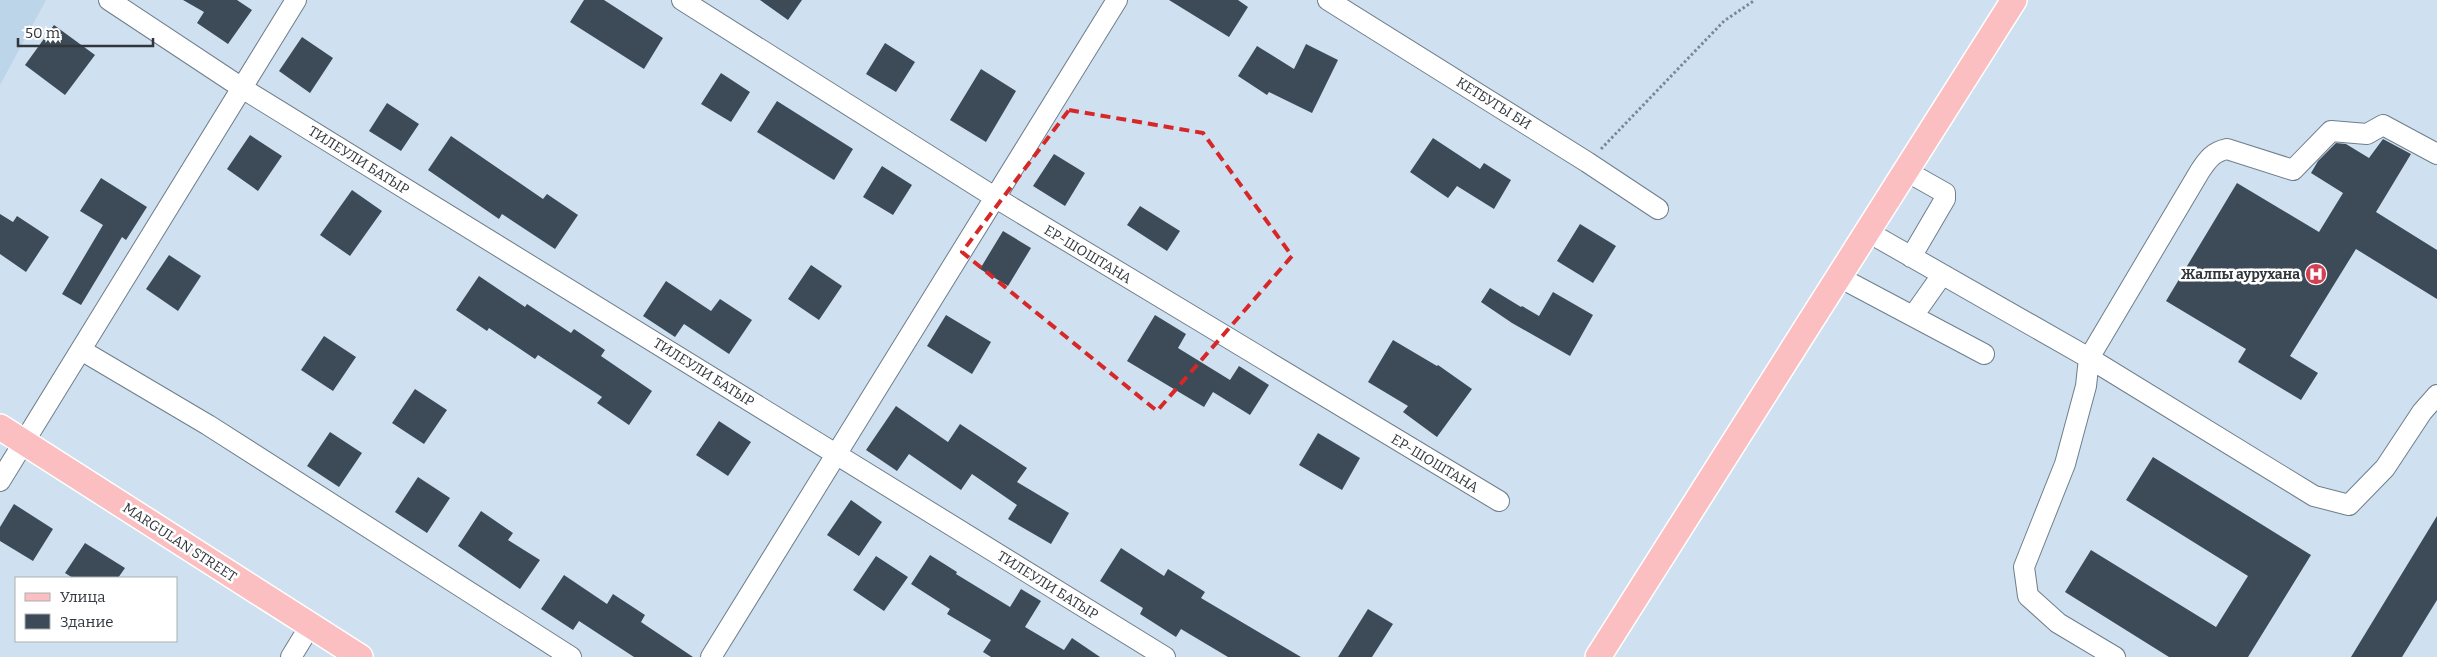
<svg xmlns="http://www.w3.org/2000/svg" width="2437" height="657" font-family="Bitter,serif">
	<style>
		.built { fill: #bdd5e9 }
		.building { fill: #3c4b57 }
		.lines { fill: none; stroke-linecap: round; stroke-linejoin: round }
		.minor-casing { stroke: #6e7e8b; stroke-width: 22 }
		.major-casing { stroke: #fff; stroke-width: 28 }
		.path { stroke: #7c8892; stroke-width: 3; stroke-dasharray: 2.5 2.5; stroke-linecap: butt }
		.minor { stroke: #fff; stroke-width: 20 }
		.major { stroke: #fbbec1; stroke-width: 25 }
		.marked { fill: none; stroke: #d62828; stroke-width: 4; stroke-dasharray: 10 6; stroke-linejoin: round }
		.labels { text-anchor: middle; stroke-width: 5; stroke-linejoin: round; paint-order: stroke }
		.street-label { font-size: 14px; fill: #30363c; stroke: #fff }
		.poi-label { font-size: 14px; font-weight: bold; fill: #30363c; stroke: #fff; text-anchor: end }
	</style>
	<rect width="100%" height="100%" fill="#cfe1f0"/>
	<path class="built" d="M 0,0 L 46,0 L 0,85 Z"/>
	<path class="building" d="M 183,0 L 237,0 L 252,10 L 228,44 L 197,23 L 204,12 Z
		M 584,0 L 604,0 L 663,38 L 644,69 L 570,22 Z
		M 760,0 L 802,0 L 788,20 Z
		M 1169,0 L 1238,0 L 1248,7 L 1229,37 Z
		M 54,25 L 95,55 L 65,95 L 25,65 Z
		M 302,37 L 333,58 L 310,93 L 279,71 Z
		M 885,43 L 915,62 L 896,92 L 866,74 Z
		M 1306,44 L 1338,60 L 1312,113 L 1269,92 L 1267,95 L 1238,76 L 1257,46 L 1294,69 Z
		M 981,69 L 1016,91 L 986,142 L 950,120 Z
		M 721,73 L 750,92 L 731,122 L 701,104 Z
		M 777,101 L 853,149 L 834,180 L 757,132 Z
		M 387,103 L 419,124 L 401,151 L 369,131 Z
		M 250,135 L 282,156 L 258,191 L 227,169 Z
		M 451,136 L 543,199 L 547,194 L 578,215 L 555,249 L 502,214 L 499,219 L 428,170 Z
		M 1433,138 L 1480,169 L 1484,163 L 1511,180 L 1494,209 L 1457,186 L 1448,198 L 1410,172 Z
		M 2383,139 L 2411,154 L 2376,212 L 2437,250 L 2437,299 L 2356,249 L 2290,356 L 2318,373 L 2301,400 L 2238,362 L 2246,349 L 2166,301 L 2237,183 L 2319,232 L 2343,193 L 2311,173 L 2318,161 L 2336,143 L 2346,144 L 2369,158 Z
		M 1054,154 L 1085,173 L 1065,206 L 1033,186 Z
		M 882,166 L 912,185 L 893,215 L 863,197 Z
		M 101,178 L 147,207 L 126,240 L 122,237 L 81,305 L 62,294 L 103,225 L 80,211 Z
		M 352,190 L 382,211 L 350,256 L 320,235 Z
		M 1140,206 L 1180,231 L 1167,251 L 1127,225 Z
		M 0,214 L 13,222 L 17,216 L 49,237 L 26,272 L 0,254 Z
		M 1580,224 L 1616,246 L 1593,283 L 1557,261 Z
		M 1003,231 L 1031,248 L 1008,286 L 980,269 Z
		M 169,255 L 201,276 L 178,311 L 146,289 Z
		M 811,265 L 842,286 L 819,320 L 788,299 Z
		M 479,276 L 525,307 L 527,304 L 571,333 L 574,329 L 605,350 L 601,356 L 652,391 L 629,425 L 597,403 L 602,397 L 538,355 L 535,359 L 489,328 L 487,331 L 456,310 Z
		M 666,281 L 711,311 L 720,299 L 752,320 L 729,354 L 684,324 L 675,337 L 643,316 Z
		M 1490,288 L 1521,307 L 1522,306 L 1539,316 L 1553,292 L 1593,315 L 1570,356 L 1512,323 L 1481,302 Z
		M 946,315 L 991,342 L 972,374 L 927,346 Z
		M 1155,315 L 1186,334 L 1178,348 L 1230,380 L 1239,366 L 1269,385 L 1250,415 L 1213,392 L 1204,407 L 1127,361 Z
		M 324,336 L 356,357 L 333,391 L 301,370 Z
		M 1393,340 L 1437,366 L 1438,365 L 1472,389 L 1437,437 L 1403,412 L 1408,406 L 1368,382 Z
		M 415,389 L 447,410 L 424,444 L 392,423 Z
		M 896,406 L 948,442 L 960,424 L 1027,468 L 1017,482 L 1069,513 L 1051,544 L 1008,519 L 1017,505 L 972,474 L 961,490 L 909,454 L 897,471 L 866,450 Z
		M 719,421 L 751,442 L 728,476 L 696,455 Z
		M 330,432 L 362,453 L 339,487 L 307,466 Z
		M 1318,433 L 1360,458 L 1342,490 L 1299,465 Z
		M 2153,457 L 2311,555 L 2248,657 L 2169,657 L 2065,592 L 2091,550 L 2216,627 L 2248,576 L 2126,500 Z
		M 418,477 L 450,498 L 427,533 L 395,512 Z
		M 851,500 L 882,522 L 859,556 L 827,535 Z
		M 14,504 L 53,529 L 33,561 L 0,541 L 0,527 Z
		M 481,511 L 513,533 L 508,540 L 540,560 L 520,589 L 458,546 Z
		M 2437,516 L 2437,600 L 2402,657 L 2351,657 Z
		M 85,543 L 125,568 L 118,578 L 73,578 L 65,573 Z
		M 1121,548 L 1164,576 L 1168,569 L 1205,592 L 1201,598 L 1301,657 L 1228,657 L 1181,629 L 1176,637 L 1140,614 L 1143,608 L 1100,581 Z
		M 930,555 L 957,572 L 956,574 L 1010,607 L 1021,589 L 1041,601 L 1025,627 L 1064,650 L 1072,638 L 1100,657 L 991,657 L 983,652 L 991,640 L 947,614 L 950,609 L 911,584 Z
		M 876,556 L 908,577 L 884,611 L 853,590 Z
		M 564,575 L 607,604 L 613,594 L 645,615 L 641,622 L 693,657 L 634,657 L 579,621 L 573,630 L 541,609 Z
		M 1368,609 L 1393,624 L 1372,657 L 1338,657 Z"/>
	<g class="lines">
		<g class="minor-casing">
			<path id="minor" d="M 109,0 L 242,88 L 1165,657
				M 682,0 L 996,198 L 1499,501
				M 1328,0 L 1587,162 L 1658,209
				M 2437,154 L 2383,125 L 2367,134 L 2331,131 L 2293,170 L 2227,149 C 2213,152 2208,159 2200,171 L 2089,358 L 2314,496 L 2349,505 L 2385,468 L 2422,412 L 2437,395
				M 1906,171 L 1945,193 L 1945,199 L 1911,257
				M 1868,232 L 2089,358 L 2086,386 L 2065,464 L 2024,567 L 2028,596 L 2058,623 L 2115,657
				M 1839,277 L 1984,354
				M 1913,316 L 1942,275
				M 81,350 L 208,425 L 571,657
				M 0,481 L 296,0
				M 291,657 L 310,626
				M 711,657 L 1117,0"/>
		</g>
		<g class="major-casing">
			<path id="major" d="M 0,427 L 360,657
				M 1598,657 L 2014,0"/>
		</g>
		<path class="path" d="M 1601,149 L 1724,21 L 1755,0"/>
		<use href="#minor" class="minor"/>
		<use href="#major" class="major"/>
	</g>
	<path class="marked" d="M 1069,110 L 1203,133 L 1292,256 L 1157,411 L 962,252 Z"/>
	<defs>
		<g id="hospital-disc" transform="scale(1.125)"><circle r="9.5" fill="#d14054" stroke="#fff"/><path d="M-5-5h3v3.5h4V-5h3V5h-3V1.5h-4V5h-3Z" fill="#fff"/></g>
	</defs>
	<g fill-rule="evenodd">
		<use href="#hospital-disc" x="2316" y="274"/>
	</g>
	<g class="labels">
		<g class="street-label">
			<text transform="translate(1494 103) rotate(32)" y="5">КЕТБУГЫ БИ</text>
			<text transform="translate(359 160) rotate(32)" y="5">ТИЛЕУЛИ БАТЫР</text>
			<text transform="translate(1088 254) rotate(31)" y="5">ЕР-ШОШТАНА</text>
			<text transform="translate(704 372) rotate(32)" y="5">ТИЛЕУЛИ БАТЫР</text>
			<text transform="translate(1435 463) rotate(31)" y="5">ЕР-ШОШТАНА</text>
			<text transform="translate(180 542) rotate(33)" y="5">MARGULAN STREET</text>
			<text transform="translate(1048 585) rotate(32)" y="5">ТИЛЕУЛИ БАТЫР</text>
		</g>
		<g class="poi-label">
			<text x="2300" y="279">Жалпы аурухана</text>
		</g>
	</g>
	<rect x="15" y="577" width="162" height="65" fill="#ffffff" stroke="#acafb1"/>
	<rect x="25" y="593" width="25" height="8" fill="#fbbec1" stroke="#acafb1"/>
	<text x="60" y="602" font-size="15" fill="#30363c">Улица</text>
	<rect x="25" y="614" width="25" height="15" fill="#3c4b57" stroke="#acafb1"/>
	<text x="60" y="627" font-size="15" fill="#30363c">Здание</text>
	<path d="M18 38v8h135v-8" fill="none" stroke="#30363c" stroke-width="2.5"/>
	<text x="25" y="38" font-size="15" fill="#30363c" stroke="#ffffff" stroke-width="4" paint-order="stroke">50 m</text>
</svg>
